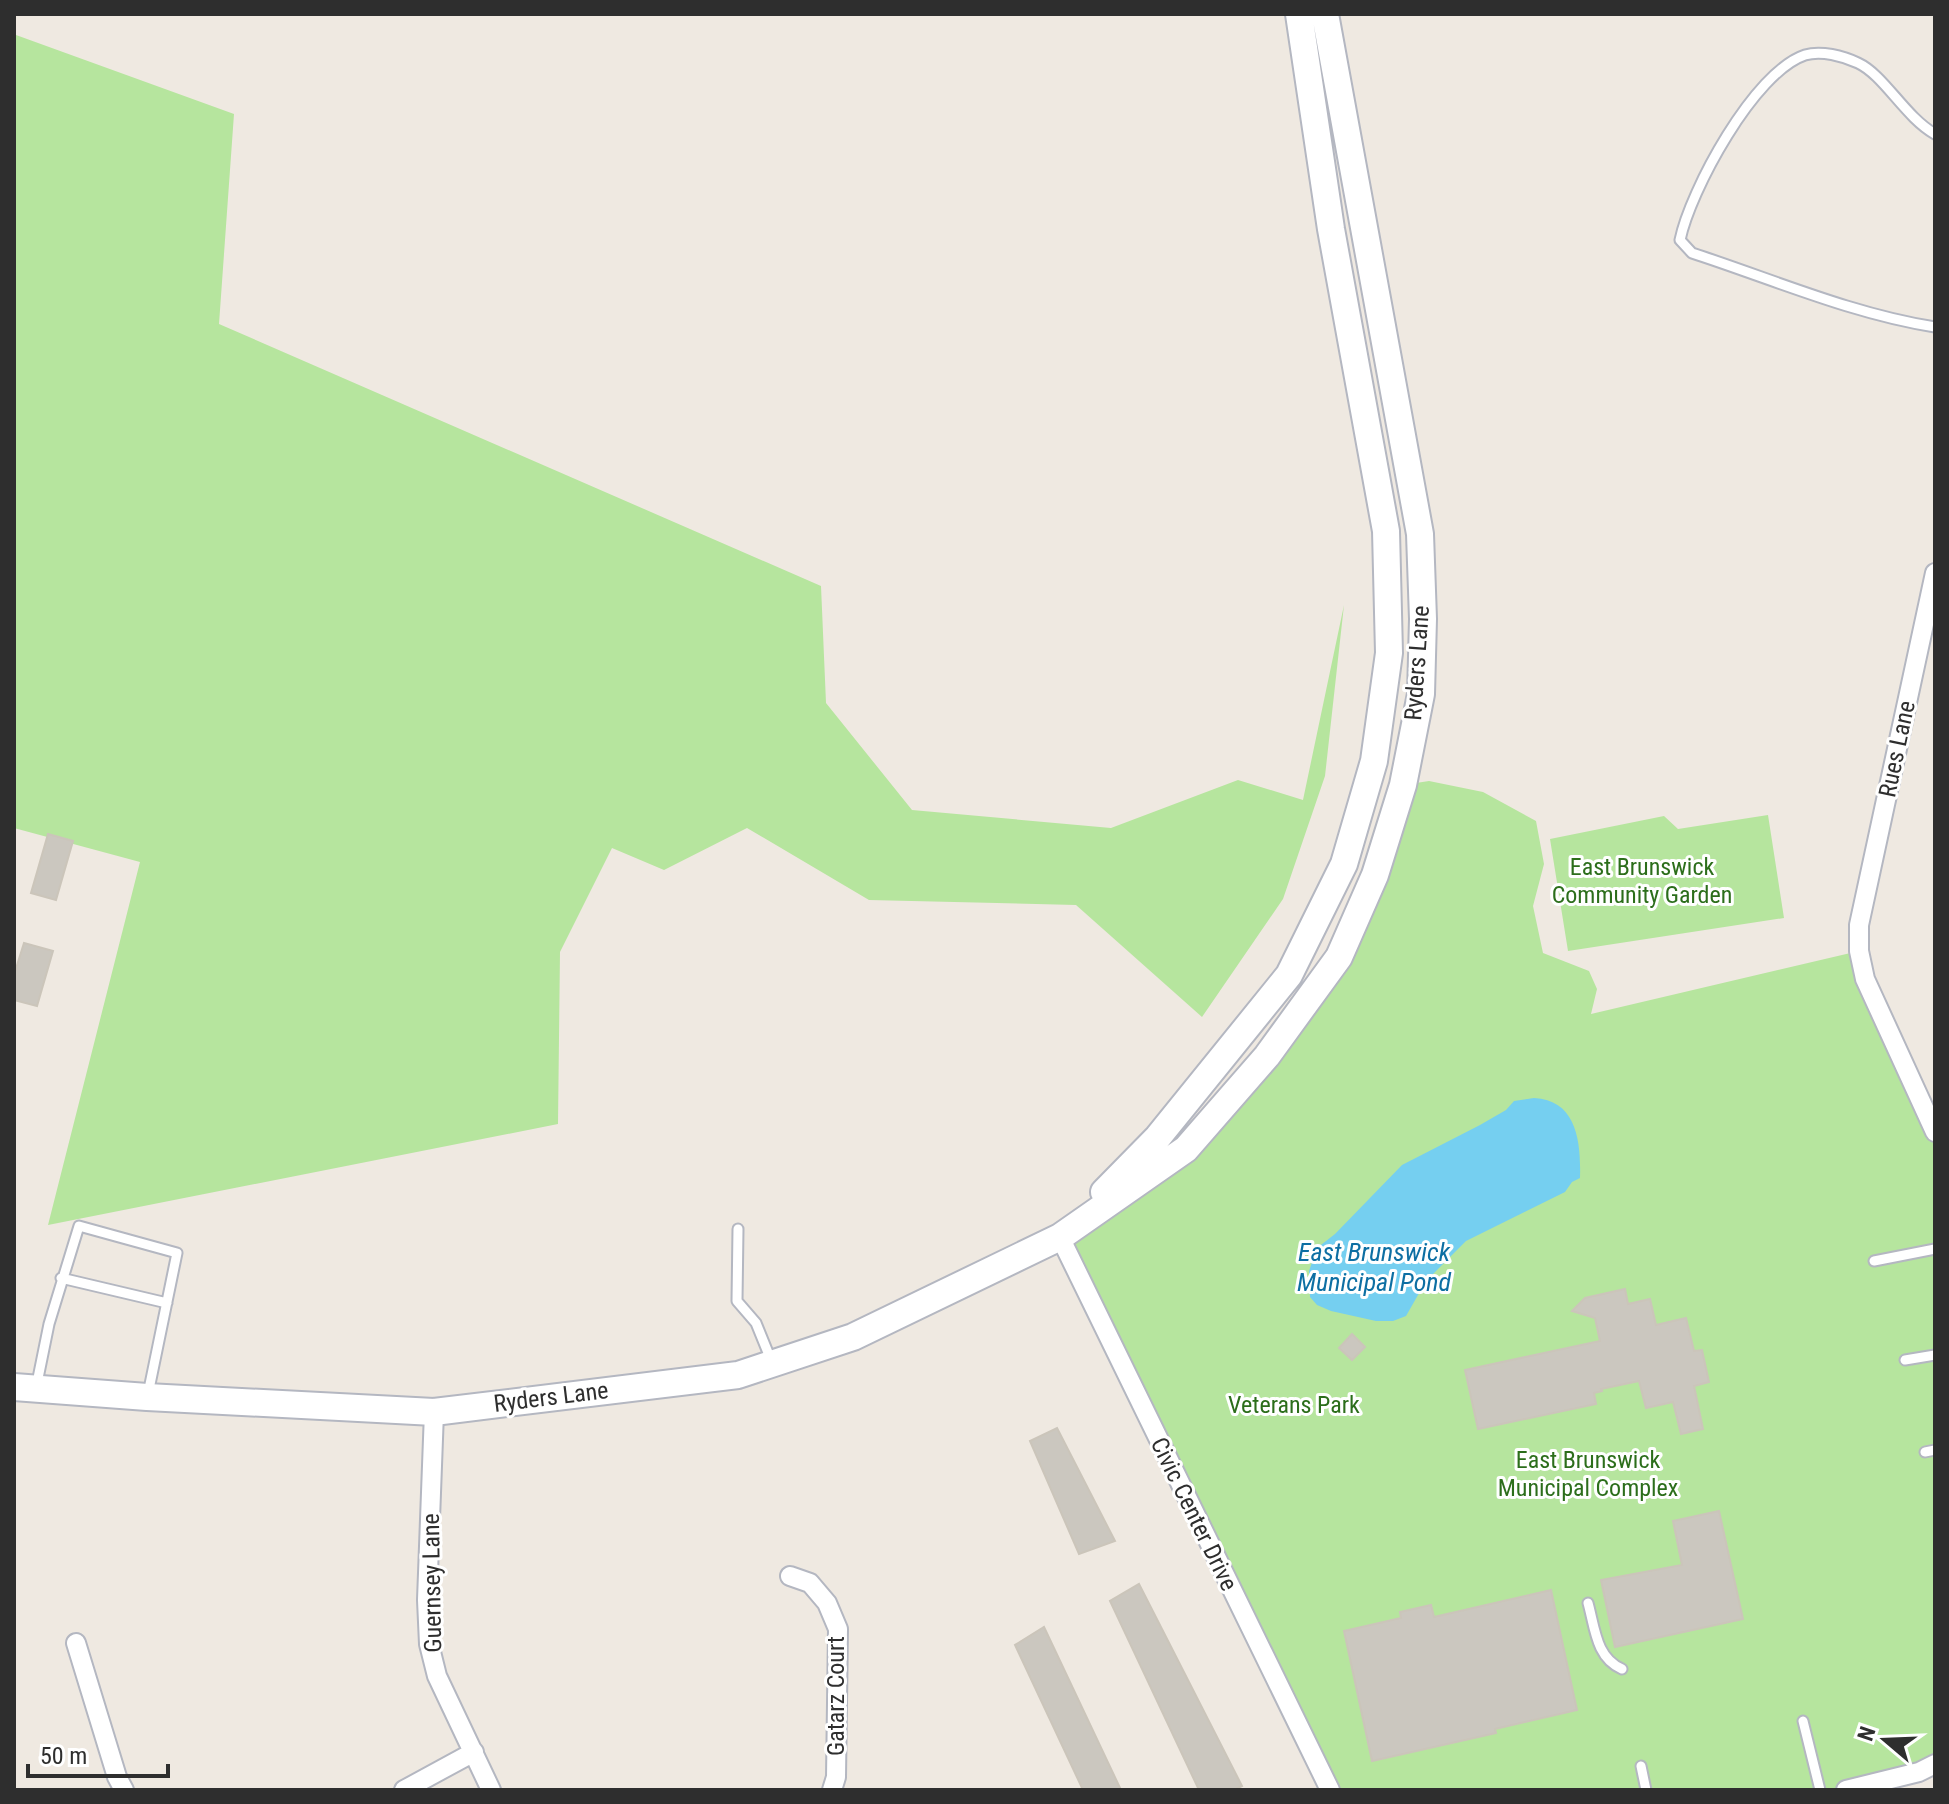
<svg xmlns="http://www.w3.org/2000/svg" width="1949" height="1804" font-family="'Roboto Condensed',sans-serif">
	<style>
		.green { fill: #b6e59e }
		.water { fill: #75cff0 }
		.building { fill: #cbc7bf; stroke: #cbc5ba; stroke-width: 2 }
		.lines { fill: none; stroke-linecap: round; stroke-linejoin: round }
		.service-casing { stroke: #b4b7c1; stroke-width: 13 }
		.minor-casing { stroke: #b4b7c1; stroke-width: 22 }
		.secondary-casing { stroke: #b4b7c1; stroke-width: 30 }
		.service { stroke: #fff; stroke-width: 9 }
		.minor { stroke: #fff; stroke-width: 18 }
		.secondary { stroke: #fff; stroke-width: 26 }
		.labels { text-anchor: middle; stroke-width: 6; stroke-linejoin: round; paint-order: stroke }
		.street-label { font-size: 24px; fill: #2e2e2e; stroke: #fff }
		.park-label { font-size: 24px; fill: #2c6e1b; stroke: #fff }
		.water-label { font-size: 26px; font-style: italic; fill: #0d6fa3; stroke: #fff }
	</style>
	<rect width="100%" height="100%" fill="#efe9e1"/>
	<path class="green" d="M 16,35 L 234,114 L 219,324 L 821,586 L 826,703 L 912,810 L 1111,828 L 1238,780 L 1303,800 L 1344,605 L 1325,776 L 1283,899 L 1202,1017 L 1076,905 L 869,900 L 747,828 L 664,870 L 612,848 L 560,952 L 558,1124 L 48,1225 L 140,862 L 14,828 Z
		M 1429,781 L 1483,792 L 1536,821 L 1544,864 L 1533,906 L 1543,953 L 1589,971 L 1597,989 L 1591,1014 L 1859,951 L 1935,1132 L 1935,1764 L 1846,1790 L 1330,1790 L 1060,1237 L 1186,1149 L 1339,956 L 1403,785 Z
		M 1768,815 L 1784,918 L 1568,951 L 1550,839 L 1664,816 L 1678,829 Z"/>
	<path class="water" d="M 1534,1098 C 1577,1100 1581,1142 1580,1178 L 1572,1182 L 1565,1192 L 1466,1241 L 1426,1281 L 1406,1316 L 1393,1321 L 1376,1321 L 1331,1311 L 1317,1305 L 1310,1297 L 1309,1271 L 1317,1248 L 1335,1234 L 1402,1165 L 1480,1125 L 1506,1110 L 1514,1101 Z"/>
	<path class="building" d="M 48,834 L 73,841 L 56,900 L 31,893 Z
		M 24,943 L 53,951 L 37,1006 L 14,1000 L 14,975 Z
		M 1625,1289 L 1628,1304 L 1650,1299 L 1656,1325 L 1686,1318 L 1694,1351 L 1702,1350 L 1709,1382 L 1694,1386 L 1703,1429 L 1681,1434 L 1673,1402 L 1646,1408 L 1639,1381 L 1601,1389 L 1602,1391 L 1594,1393 L 1596,1404 L 1478,1429 L 1465,1370 L 1600,1341 L 1595,1318 L 1572,1311 L 1585,1298 Z
		M 1352,1334 L 1365,1347 L 1352,1360 L 1339,1348 Z
		M 1057,1428 L 1115,1541 L 1079,1554 L 1030,1441 Z
		M 1719,1511 L 1743,1619 L 1615,1647 L 1601,1580 L 1682,1565 L 1673,1521 Z
		M 1139,1584 L 1242,1786 L 1234,1790 L 1199,1790 L 1110,1601 Z
		M 1551,1590 L 1577,1710 L 1495,1729 L 1496,1733 L 1372,1761 L 1344,1631 L 1401,1618 L 1400,1612 L 1431,1605 L 1434,1617 Z
		M 1044,1627 L 1121,1790 L 1083,1790 L 1015,1645 Z"/>
	<g class="lines">
		<g class="service-casing">
			<path id="service" d="M 1935,134 C 1905,117 1884,75 1858,63 C 1843,56 1821,50 1805,55 C 1754,72 1690,191 1680,240 L 1692,253 C 1772,279 1852,314 1935,327
				M 738,1229 L 737,1301 L 756,1323 L 771,1360
				M 1874,1261 L 1935,1249
				M 61,1278 L 167,1303
				M 1905,1360 L 1935,1355
				M 36,1388 L 49,1324 L 79,1226 L 177,1253 L 148,1394
				M 1925,1452 L 1935,1450
				M 1588,1603 C 1595,1628 1596,1658 1622,1669
				M 1803,1721 L 1820,1790
				M 1641,1766 L 1646,1790"/>
		</g>
		<g class="minor-casing">
			<path id="minor" d="M 1935,573 L 1859,925 L 1859,951 L 1865,979 L 1935,1132
				M 1060,1237 L 1330,1790
				M 434,1412 L 427,1600 L 429,1644 L 437,1676 L 491,1790
				M 790,1576 L 810,1583 L 827,1603 L 838,1629 L 836,1777 L 832,1790
				M 76,1643 L 117,1777 L 124,1790
				M 404,1790 L 474,1752
				M 1846,1790 L 1919,1772 L 1935,1764"/>
		</g>
		<g class="secondary-casing">
			<path id="secondary" d="M 1104,1192 L 1158,1137 L 1289,975 L 1344,864 L 1374,761 L 1389,653 L 1386,531 L 1331,229 L 1299,14
				M 14,1387 L 147,1397 L 434,1412 L 738,1375 L 853,1337 L 1060,1237 L 1186,1149 L 1267,1056 L 1339,957 L 1375,875 L 1403,785 L 1421,694 L 1423,619 L 1420,534 L 1325,14"/>
		</g>
		<use href="#service" class="service"/>
		<use href="#minor" class="minor"/>
		<use href="#secondary" class="secondary"/>
	</g>
	<g class="labels">
		<g class="street-label">
			<text transform="translate(1417 663) rotate(-86)" y="8">Ryders Lane</text>
			<text transform="translate(1897 749) rotate(-78)" y="8">Rues Lane</text>
			<text transform="translate(551 1397) rotate(-7)" y="8">Ryders Lane</text>
			<text transform="translate(1194 1514) rotate(64)" y="8">Civic Center Drive</text>
			<text transform="translate(432 1583) rotate(-91)" y="8">Guernsey Lane</text>
			<text transform="translate(836 1696) rotate(-90)" y="8">Gatarz Court</text>
		</g>
		<g class="park-label">
			<text x="1642" y="875">East Brunswick<tspan x="1642" dy="28">Community Garden</tspan></text>
			<text x="1294" y="1413">Veterans Park</text>
			<text x="1588" y="1468">East Brunswick<tspan x="1588" dy="28">Municipal Complex</tspan></text>
		</g>
		<g class="water-label">
			<text x="1374" y="1261">East Brunswick<tspan x="1374" dy="30">Municipal Pond</tspan></text>
		</g>
	</g>
	<rect width="1949" height="1804" fill="none" stroke="#2e2e2e" stroke-width="32"/>
	<g transform="translate(1885 1740) rotate(289)" stroke="#ffffff" stroke-width="6" paint-order="stroke">
	<path d="M0-6L14 30L0 20L-14 30Z" fill="#2e2e2e"/>
	<text y="-12" font-size="22" font-weight="bold" text-anchor="middle" fill="#2e2e2e">N</text>
	</g>
	<path d="M28 1764v12h140v-12" fill="none" stroke="#2e2e2e" stroke-width="4"/>
	<text x="40" y="1764" font-size="24" fill="#2e2e2e" stroke="#ffffff" stroke-width="6" paint-order="stroke">50 m</text>
</svg>
